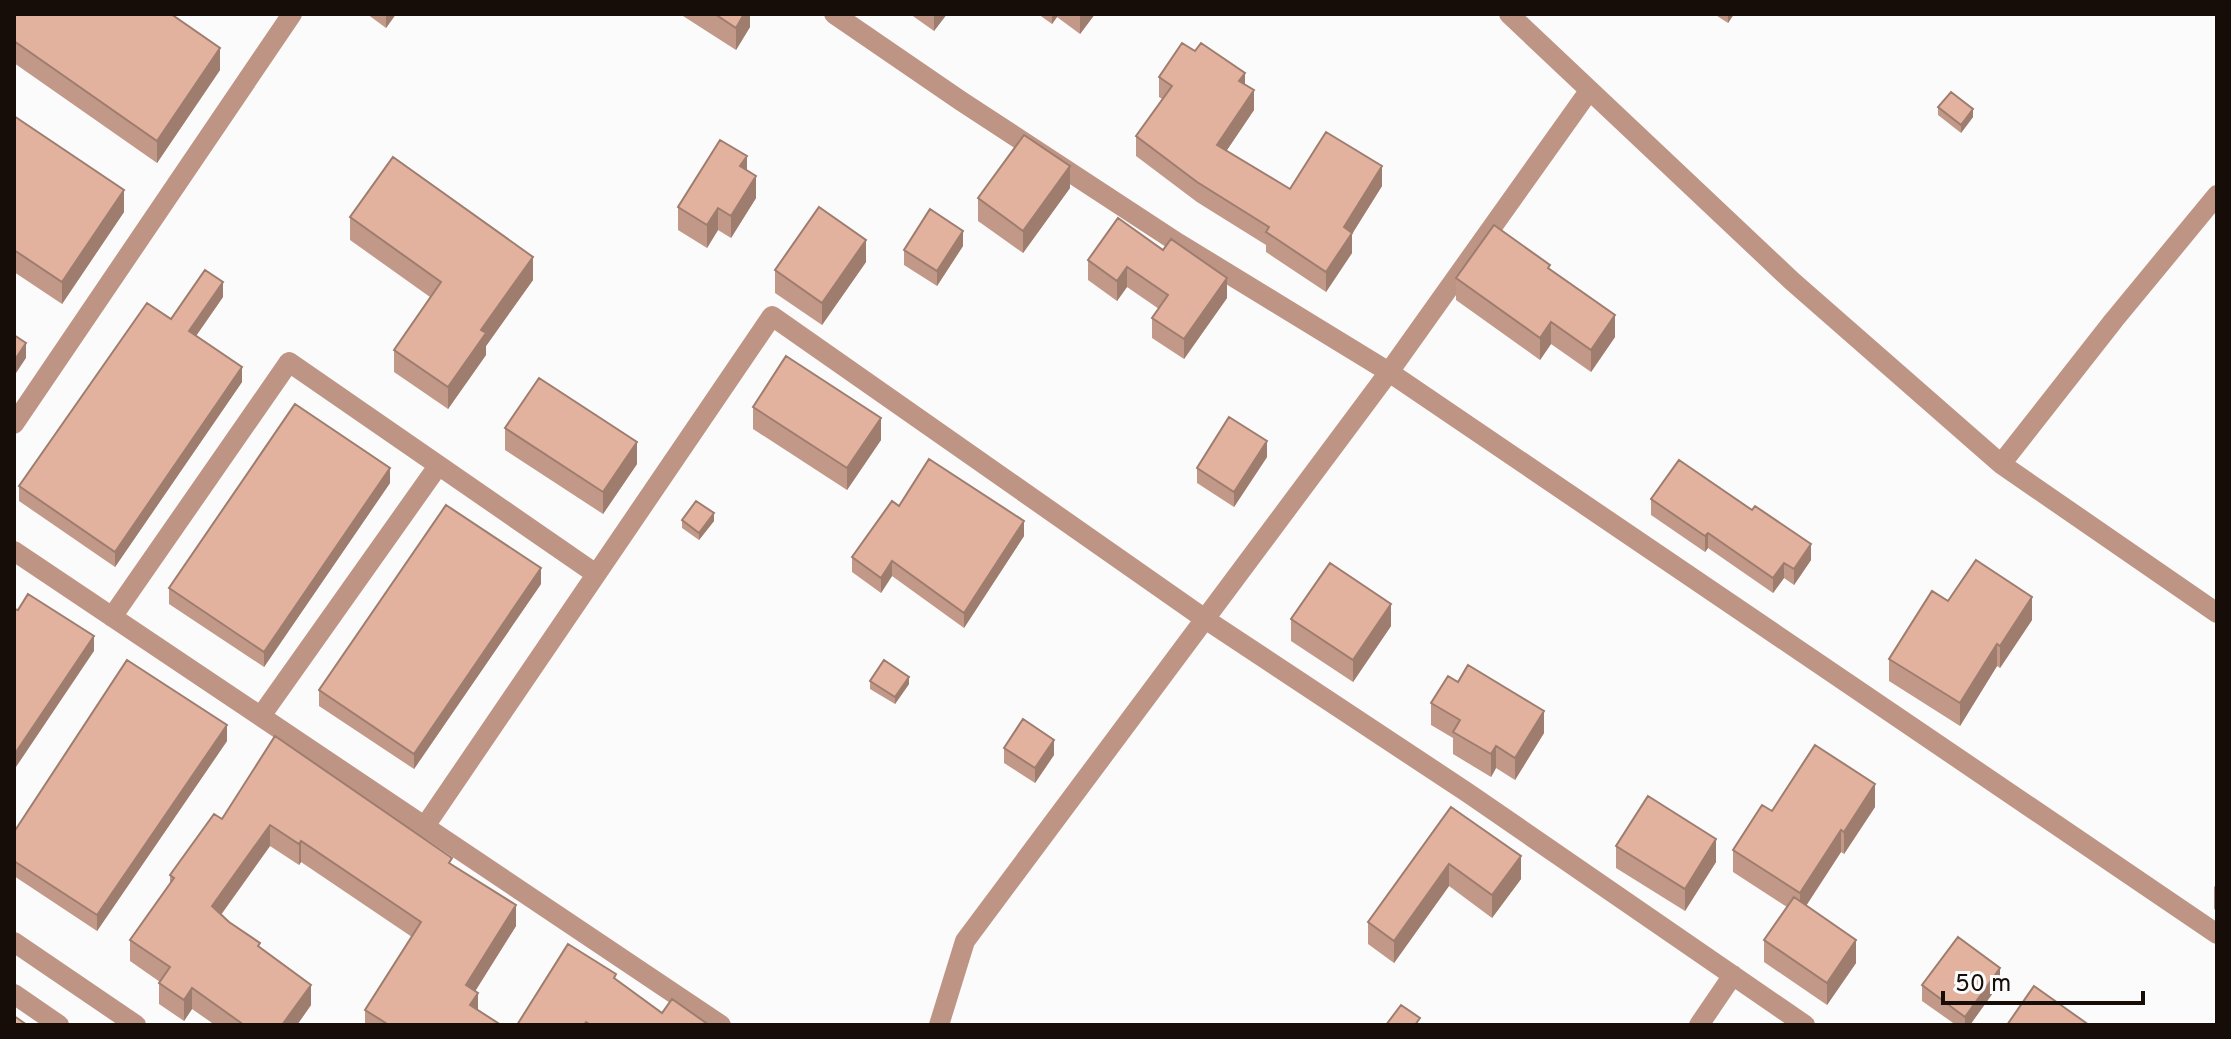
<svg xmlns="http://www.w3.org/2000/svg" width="2231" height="1039" font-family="Overpass,sans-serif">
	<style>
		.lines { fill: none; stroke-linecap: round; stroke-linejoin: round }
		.minor { stroke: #be9585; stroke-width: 20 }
		.wall { fill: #c29988 }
		.shaded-wall { fill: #9e7d6f }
		.building { fill: #e2b29e; stroke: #9e7d6f; stroke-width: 2 }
	</style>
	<rect width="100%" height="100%" fill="#fbfbfb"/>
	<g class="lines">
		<path class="minor" d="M 834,14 L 961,101 L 1178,243 L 1389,372 L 2217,934
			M 1509,14 L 1792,281 L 2001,464 L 2217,613
			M 14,424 L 292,14
			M 2001,464 L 2114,320 L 2217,195
			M 14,551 L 721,1025
			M 112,617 L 289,362 L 596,574
			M 261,716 L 438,466
			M 425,826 L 772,316 L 1205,619 L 1468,793 L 1805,1025
			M 14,942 L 136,1025
			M 14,994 L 59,1025
			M 939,1025 L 965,941 L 1389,372 L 1589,91
			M 1699,1025 L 1733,975"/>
	</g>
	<path class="wall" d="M 14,14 L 220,70 L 157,163 L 14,63 Z
		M 367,14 L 396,14 L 386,28 Z
		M 683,14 L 750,14 L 750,27 L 736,50 L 683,16 Z
		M 910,14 L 947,14 L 934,31 Z
		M 1038,14 L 1095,14 L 1080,34 L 1057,17 L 1052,24 Z
		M 1714,14 L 1734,14 L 1728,23 Z
		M 1159,77 L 1245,84 L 1254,110 L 1226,151 L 1290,189 L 1382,186 L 1352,234 L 1352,253 L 1326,292 L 1266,252 L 1266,245 L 1197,202 L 1136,156 L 1136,136 L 1162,99 L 1159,97 Z
		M 1938,107 L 1973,117 L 1961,133 L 1938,115 Z
		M 14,116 L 124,212 L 62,304 L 14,272 Z
		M 747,170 L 756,198 L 731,238 L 718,230 L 707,248 L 678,230 L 678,207 Z
		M 1070,188 L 1023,253 L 978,221 L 978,198 Z
		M 350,217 L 533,280 L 486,346 L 486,355 L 448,409 L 394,372 L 394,350 L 430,297 L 350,240 Z
		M 1118,218 L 1227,298 L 1184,359 L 1152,338 L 1152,318 L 1159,309 L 1127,287 L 1117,301 L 1088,280 L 1088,260 Z
		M 963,246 L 937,286 L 904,265 L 904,250 Z
		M 866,262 L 822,325 L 775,293 L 775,270 Z
		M 1550,269 L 1615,337 L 1591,372 L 1551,344 L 1540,360 L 1456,300 L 1456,278 Z
		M 223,297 L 196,336 L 242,382 L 115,567 L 19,501 L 19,486 L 171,319 Z
		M 753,407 L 881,440 L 847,490 L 753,429 Z
		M 505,428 L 637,464 L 603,514 L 505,450 Z
		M 1267,457 L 1234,507 L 1197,483 L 1197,468 Z
		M 390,483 L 264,667 L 169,604 L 169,588 Z
		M 1651,499 L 1811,560 L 1794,585 L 1784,578 L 1773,593 L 1708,548 L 1705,552 L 1651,515 Z
		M 899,506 L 1024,536 L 964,628 L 892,576 L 881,593 L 852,572 L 852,557 Z
		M 682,520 L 714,521 L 699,540 L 682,528 Z
		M 541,584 L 414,769 L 319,706 L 319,690 Z
		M 1948,601 L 2032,620 L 2000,668 L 1997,666 L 1960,726 L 1889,681 L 1889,659 Z
		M 1291,619 L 1391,626 L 1353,682 L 1291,641 Z
		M 870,681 L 909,684 L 895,704 L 870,689 Z
		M 1431,703 L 1544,733 L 1515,780 L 1496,768 L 1491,777 L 1453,754 L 1453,738 L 1431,725 Z
		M 275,736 L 452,865 L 516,926 L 475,991 L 478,1010 L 501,1025 L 365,1025 L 365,1010 L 412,937 L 301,862 L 299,865 L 270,846 L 221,915 L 260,948 L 311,1005 L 297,1025 L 215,1025 L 192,1009 L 184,1021 L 159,1004 L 159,983 L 160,982 L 130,961 L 130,940 L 170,884 L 170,875 L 222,819 Z
		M 227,741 L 97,931 L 14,876 L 14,832 Z
		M 1004,748 L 1054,755 L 1035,783 L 1004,763 Z
		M 1451,807 L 1521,879 L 1492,918 L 1449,886 L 1394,963 L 1368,944 L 1368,922 Z
		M 1875,807 L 1844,854 L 1841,852 L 1806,906 L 1856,963 L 1827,1005 L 1764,962 L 1764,940 L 1787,907 L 1733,872 L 1733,850 L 1772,811 Z
		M 1616,846 L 1716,862 L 1685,911 L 1616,868 Z
		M 2217,883 L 2217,911 L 2214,909 L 2214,887 Z
		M 2000,983 L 1970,1025 L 1956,1025 L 1922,1001 L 1922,985 Z"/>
	<path class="shaded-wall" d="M 386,14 L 396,14 L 386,28 Z
		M 744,14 L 750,14 L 750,27 L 736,50 L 736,28 Z
		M 934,14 L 947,14 L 934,31 Z
		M 1052,14 L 1057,14 L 1057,17 L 1052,24 Z
		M 1080,14 L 1095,14 L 1080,34 Z
		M 1728,14 L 1734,14 L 1728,23 Z
		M 220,48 L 220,70 L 157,163 L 157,141 Z
		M 1245,73 L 1245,93 L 1239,81 Z
		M 1254,90 L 1254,110 L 1217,165 L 1217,145 Z
		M 1973,109 L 1973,117 L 1961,133 L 1961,125 Z
		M 747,156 L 747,178 L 740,166 Z
		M 1070,166 L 1070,188 L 1023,253 L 1023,231 Z
		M 1382,166 L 1382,186 L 1352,234 L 1352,253 L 1326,292 L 1326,272 L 1344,227 Z
		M 756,176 L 756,198 L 731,238 L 731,216 Z
		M 124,190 L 124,212 L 62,304 L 62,282 Z
		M 718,208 L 718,230 L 707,248 L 707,225 Z
		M 963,231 L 963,246 L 937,286 L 937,271 Z
		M 866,240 L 866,262 L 822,325 L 822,303 Z
		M 533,257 L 533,280 L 486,346 L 486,355 L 448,409 L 448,387 L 481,330 Z
		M 1127,267 L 1127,287 L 1117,301 L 1117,281 Z
		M 1227,278 L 1227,298 L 1184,359 L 1184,339 Z
		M 223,282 L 223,297 L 189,346 L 189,331 Z
		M 1615,315 L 1615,337 L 1591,372 L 1591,350 Z
		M 1551,322 L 1551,344 L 1540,360 L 1540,338 Z
		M 26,343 L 26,358 L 14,376 L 14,361 Z
		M 242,367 L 242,382 L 115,567 L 115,552 Z
		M 881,418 L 881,440 L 847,490 L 847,468 Z
		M 1267,441 L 1267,457 L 1234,507 L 1234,492 Z
		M 637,442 L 637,464 L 603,514 L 603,492 Z
		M 390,468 L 390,483 L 264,667 L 264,652 Z
		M 714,513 L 714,521 L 699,540 L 699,533 Z
		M 1024,521 L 1024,536 L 964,628 L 964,613 Z
		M 1708,533 L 1708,548 L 1705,552 L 1705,536 Z
		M 1811,544 L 1811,560 L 1794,585 L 1794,569 Z
		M 892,561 L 892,576 L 881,593 L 881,578 Z
		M 1784,563 L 1784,578 L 1773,593 L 1773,578 Z
		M 541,568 L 541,584 L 414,769 L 414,754 Z
		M 2032,597 L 2032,620 L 2000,668 L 2000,646 Z
		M 1391,604 L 1391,626 L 1353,682 L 1353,660 Z
		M 94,636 L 94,651 L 14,770 L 14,755 Z
		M 1997,644 L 1997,666 L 1960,726 L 1960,703 Z
		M 909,677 L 909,684 L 895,704 L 895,697 Z
		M 1544,711 L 1544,733 L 1515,780 L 1515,758 Z
		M 227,725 L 227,741 L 97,931 L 97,915 Z
		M 1054,740 L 1054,755 L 1035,783 L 1035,768 Z
		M 1496,746 L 1496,768 L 1491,777 L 1491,754 Z
		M 1875,784 L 1875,807 L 1844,854 L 1844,832 Z
		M 270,825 L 270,846 L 212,927 L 212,906 Z
		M 1841,830 L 1841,852 L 1800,915 L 1800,893 Z
		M 1716,839 L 1716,862 L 1685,911 L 1685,889 Z
		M 301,841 L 301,862 L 299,865 L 299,844 Z
		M 1521,856 L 1521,879 L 1492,918 L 1492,895 Z
		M 1449,864 L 1449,886 L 1394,963 L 1394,941 Z
		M 516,905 L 516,926 L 466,1006 L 466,985 Z
		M 1856,940 L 1856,963 L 1827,1005 L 1827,983 Z
		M 2000,968 L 2000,983 L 1970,1025 L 1965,1025 L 1965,1017 Z
		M 311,985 L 311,1005 L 297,1025 L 282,1025 Z
		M 192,988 L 192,1009 L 184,1021 L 184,1000 Z
		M 478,993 L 478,1014 L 470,1005 Z"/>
	<path class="building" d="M 14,14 L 171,14 L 220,48 L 157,141 L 14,41 Z
		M 715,14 L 744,14 L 736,28 Z
		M 1182,43 L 1195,51 L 1201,43 L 1245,73 L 1239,81 L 1254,90 L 1217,145 L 1290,189 L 1326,132 L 1382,166 L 1344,227 L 1352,233 L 1326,272 L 1266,232 L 1269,227 L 1197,182 L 1136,136 L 1172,86 L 1159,77 Z
		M 1951,92 L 1973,109 L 1961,125 L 1938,107 Z
		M 14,116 L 124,190 L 62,282 L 14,250 Z
		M 1024,135 L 1070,166 L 1023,231 L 978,198 Z
		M 720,140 L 747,156 L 740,166 L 756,176 L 731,216 L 718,208 L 707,225 L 678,207 Z
		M 393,157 L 533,257 L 481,330 L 486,333 L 448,387 L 394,350 L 441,282 L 350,217 Z
		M 819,207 L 866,240 L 822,303 L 775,270 Z
		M 930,209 L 963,231 L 937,271 L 904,250 Z
		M 1118,218 L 1163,250 L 1171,239 L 1227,278 L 1184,339 L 1152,318 L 1168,295 L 1127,267 L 1117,281 L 1088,260 Z
		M 1494,225 L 1550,265 L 1548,268 L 1615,315 L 1591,350 L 1551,322 L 1540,338 L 1456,278 Z
		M 205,270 L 223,282 L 189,331 L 242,367 L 115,552 L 19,486 L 147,303 L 171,319 Z
		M 14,335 L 26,343 L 14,361 Z
		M 786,356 L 881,418 L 847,468 L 753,407 Z
		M 539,378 L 637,442 L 603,492 L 505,428 Z
		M 295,404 L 390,468 L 264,652 L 169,588 Z
		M 1229,417 L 1267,441 L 1234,492 L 1197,468 Z
		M 929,459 L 1024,521 L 964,613 L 892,561 L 881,578 L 852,557 L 892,501 L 899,506 Z
		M 1679,460 L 1752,510 L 1755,506 L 1811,544 L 1794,569 L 1784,563 L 1773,578 L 1708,533 L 1705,536 L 1651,499 Z
		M 696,501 L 714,513 L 699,533 L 682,520 Z
		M 446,505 L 541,568 L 414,754 L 319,690 Z
		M 1976,560 L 2032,597 L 2000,646 L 1997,644 L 1960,703 L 1889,659 L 1932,591 L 1948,601 Z
		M 1330,563 L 1391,604 L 1353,660 L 1291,619 Z
		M 28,594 L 94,636 L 14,755 L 14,609 L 18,610 Z
		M 127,660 L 227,725 L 97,915 L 14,861 L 14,832 Z
		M 884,660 L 909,677 L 895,697 L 870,681 Z
		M 1468,665 L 1544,711 L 1515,758 L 1496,746 L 1491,754 L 1453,732 L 1460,720 L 1431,703 L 1448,676 L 1458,682 Z
		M 1023,719 L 1054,740 L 1035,768 L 1004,748 Z
		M 275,736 L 452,858 L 449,863 L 516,905 L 466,985 L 478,993 L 470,1005 L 501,1025 L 389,1025 L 365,1010 L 421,922 L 301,841 L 299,844 L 270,825 L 212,906 L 229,922 L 260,943 L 258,946 L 311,985 L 282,1025 L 244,1025 L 192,988 L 184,1000 L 159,983 L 170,967 L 130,940 L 174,878 L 170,875 L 214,814 L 222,819 Z
		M 1815,745 L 1875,784 L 1844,832 L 1841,830 L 1800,893 L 1733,850 L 1762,805 L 1772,811 Z
		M 1648,796 L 1716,839 L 1685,889 L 1616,846 Z
		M 1451,807 L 1521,856 L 1492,895 L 1449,864 L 1394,941 L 1368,922 Z
		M 1794,897 L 1856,940 L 1827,983 L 1764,940 Z
		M 1958,937 L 2000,968 L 1965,1017 L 1922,985 Z
		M 568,944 L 616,974 L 614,978 L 662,1013 L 672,999 L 709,1025 L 591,1025 L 586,1022 L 584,1025 L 517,1025 Z
		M 2034,986 L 2089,1025 L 2007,1025 Z
		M 1401,1005 L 1420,1018 L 1415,1025 L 1386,1025 Z
		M 14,1016 L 27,1025 L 14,1025 Z"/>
	<rect width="2231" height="1039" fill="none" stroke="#160d09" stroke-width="32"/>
	<path d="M1943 991v12h200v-12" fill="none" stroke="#160d09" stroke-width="4"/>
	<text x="1955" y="991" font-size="24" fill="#160d09" stroke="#fbfbfb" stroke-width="6" paint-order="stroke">50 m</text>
</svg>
